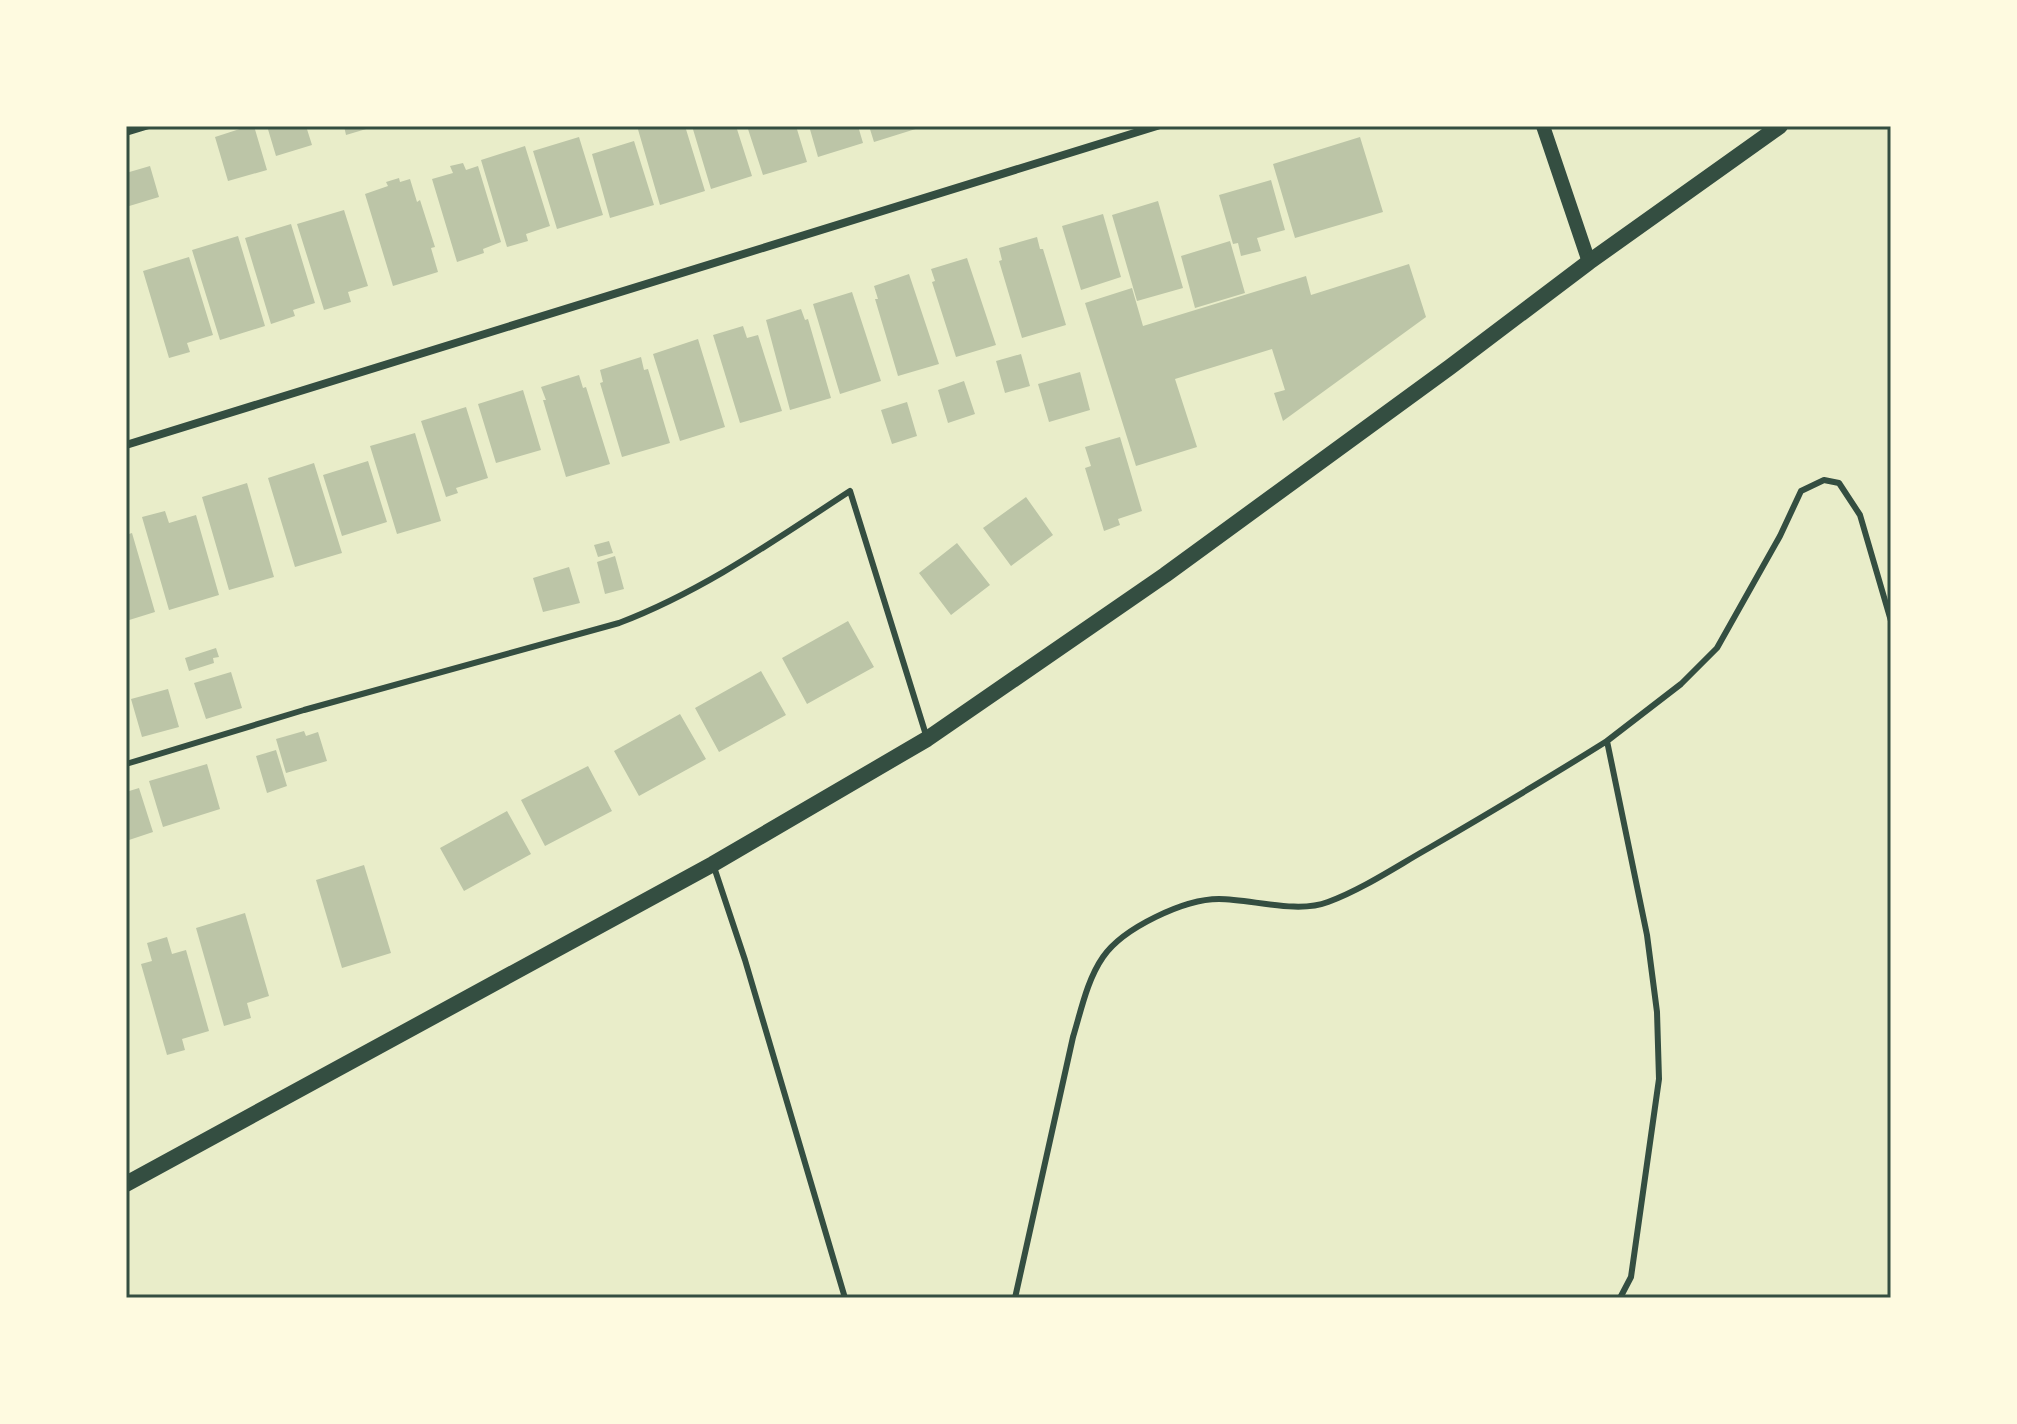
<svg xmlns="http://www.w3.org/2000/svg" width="2017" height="1424" font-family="Overpass,sans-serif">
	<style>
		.building { fill: #bcc5a7 }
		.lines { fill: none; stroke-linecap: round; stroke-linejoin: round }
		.service { stroke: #344e41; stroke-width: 6 }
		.minor { stroke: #344e41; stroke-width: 8 }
		.tertiary { stroke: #344e41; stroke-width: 14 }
		.secondary { stroke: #344e41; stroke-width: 16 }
		.neatline { fill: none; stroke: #344e41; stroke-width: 3 }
	</style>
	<rect width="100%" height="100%" fill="#e9edc9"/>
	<path class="building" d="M 249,126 L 254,126 L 267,170 L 228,181 L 215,137 Z
		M 267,126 L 306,126 L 312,145 L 276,156 Z
		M 344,126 L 373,126 L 373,127 L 346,135 Z
		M 637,126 L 685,126 L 705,191 L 660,205 Z
		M 692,126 L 736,126 L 752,176 L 711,189 Z
		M 747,126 L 796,126 L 807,162 L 763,175 Z
		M 809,126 L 858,126 L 863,143 L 818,157 Z
		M 869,126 L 922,126 L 922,127 L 874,142 Z
		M 579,137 L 603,215 L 557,229 L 533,151 Z
		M 1360,137 L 1383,212 L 1295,238 L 1273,164 Z
		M 634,141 L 654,205 L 610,218 L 592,154 Z
		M 525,146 L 550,226 L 526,234 L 528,241 L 507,247 L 481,160 Z
		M 463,163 L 466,170 L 478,166 L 501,242 L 483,249 L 484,253 L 457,262 L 432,179 L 453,173 L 450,166 Z
		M 150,166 L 159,197 L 126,207 L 126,173 Z
		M 399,178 L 400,182 L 410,179 L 417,202 L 420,200 L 435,247 L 431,248 L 438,272 L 393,286 L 365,194 L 388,186 L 386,182 Z
		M 1271,180 L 1285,230 L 1257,238 L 1261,251 L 1241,256 L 1238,243 L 1233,244 L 1219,195 Z
		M 1158,201 L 1183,288 L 1137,301 L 1112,215 Z
		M 344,210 L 368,286 L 348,292 L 351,302 L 324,310 L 297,224 Z
		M 1103,214 L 1121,277 L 1081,290 L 1062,226 Z
		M 291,224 L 315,303 L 293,310 L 295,316 L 271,324 L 245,238 Z
		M 238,236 L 265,326 L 220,340 L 192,250 Z
		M 1037,237 L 1040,249 L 1043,249 L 1066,325 L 1022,338 L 999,261 L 1002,260 L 999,248 Z
		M 1230,241 L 1245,293 L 1195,308 L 1181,256 Z
		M 189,257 L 213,335 L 187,343 L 190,352 L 169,358 L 143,271 Z
		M 967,258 L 996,345 L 956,357 L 932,282 L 935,281 L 931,269 Z
		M 1409,264 L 1426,317 L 1283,421 L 1274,393 L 1285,390 L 1272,349 L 1175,379 L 1197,447 L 1136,466 L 1085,303 L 1132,288 L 1143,326 L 1306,276 L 1311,295 Z
		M 909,274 L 939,364 L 898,376 L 875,299 L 878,299 L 874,286 Z
		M 852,292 L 881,381 L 840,394 L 813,304 Z
		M 801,309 L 805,320 L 808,319 L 831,398 L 790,410 L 766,320 Z
		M 743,326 L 747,338 L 758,335 L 782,411 L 740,423 L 713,335 Z
		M 698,339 L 725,427 L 680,441 L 653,354 Z
		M 1021,354 L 1030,386 L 1005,393 L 996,361 Z
		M 641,357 L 644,370 L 648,369 L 670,443 L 622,457 L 600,383 L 603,382 L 600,370 Z
		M 1080,372 L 1090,410 L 1049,422 L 1038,384 Z
		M 579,375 L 583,388 L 586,387 L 610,464 L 566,477 L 543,400 L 546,400 L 541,387 Z
		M 964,381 L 975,414 L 948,423 L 938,390 Z
		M 523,390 L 541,450 L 496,463 L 478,404 Z
		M 907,402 L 917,436 L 892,444 L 881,410 Z
		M 466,407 L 488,478 L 456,488 L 458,493 L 446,497 L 421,421 Z
		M 415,433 L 441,521 L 397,534 L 370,446 Z
		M 1120,437 L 1142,511 L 1118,519 L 1120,525 L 1104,531 L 1085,468 L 1091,466 L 1085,447 Z
		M 368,461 L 387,522 L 342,536 L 323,475 Z
		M 314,463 L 342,553 L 295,567 L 268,478 Z
		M 247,483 L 274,577 L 229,590 L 202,497 Z
		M 1026,497 L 1053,535 L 1011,566 L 983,528 Z
		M 165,511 L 169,523 L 196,515 L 219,595 L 169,610 L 142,517 Z
		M 132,533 L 155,612 L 126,621 L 126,535 Z
		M 609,541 L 613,553 L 598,557 L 594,545 Z
		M 957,543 L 990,585 L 951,615 L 919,573 Z
		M 615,556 L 624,589 L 605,594 L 597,562 Z
		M 569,567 L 580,603 L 543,612 L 533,578 Z
		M 848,621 L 874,667 L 807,704 L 782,658 Z
		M 216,648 L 219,657 L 213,658 L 214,663 L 189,671 L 185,658 Z
		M 761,671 L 786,715 L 719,752 L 695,708 Z
		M 231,672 L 242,708 L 206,719 L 194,683 Z
		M 168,689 L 179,727 L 142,737 L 131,699 Z
		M 680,714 L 706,759 L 639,796 L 614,751 Z
		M 304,731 L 306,736 L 318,732 L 327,761 L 286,773 L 276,739 Z
		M 276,750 L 287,786 L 267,793 L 256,756 Z
		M 207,764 L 220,809 L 163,827 L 149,781 Z
		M 588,766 L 612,811 L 545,846 L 521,800 Z
		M 139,788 L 153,832 L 126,841 L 126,792 Z
		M 507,811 L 531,854 L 464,891 L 440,848 Z
		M 364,865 L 391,953 L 342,968 L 316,880 Z
		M 245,913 L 269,996 L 247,1003 L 251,1018 L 224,1026 L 196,928 Z
		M 167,937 L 172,954 L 186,950 L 209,1031 L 182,1039 L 185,1050 L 167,1055 L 141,964 L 152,961 L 147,943 Z"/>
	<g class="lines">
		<path class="service" d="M 126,133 L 149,126
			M 1607,741 L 1681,684 L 1717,648 L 1780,536 L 1801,491 L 1824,480 L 1839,483 L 1860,515 L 1891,621
			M 126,764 L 304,710 L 619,623 C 703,591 775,540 850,491 L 926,735
			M 714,867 L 745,960 L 845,1298
			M 1015,1298 L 1073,1037 C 1081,1011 1087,980 1103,957 C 1123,928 1184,899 1219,899 C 1251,899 1297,914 1328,902 C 1363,889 1397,866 1429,848 C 1489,813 1548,778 1607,741 L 1647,935 L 1657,1012 L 1659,1079 L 1631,1277 L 1620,1298"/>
		<path class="minor" d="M 126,445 L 1157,126"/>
		<path class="tertiary" d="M 1543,126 L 1589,262"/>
		<path class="secondary" d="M 126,1184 L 713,864 L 927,739 L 1165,575 L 1450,367 L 1589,262 L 1780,126"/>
	</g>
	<rect width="2017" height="1424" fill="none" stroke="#fefae0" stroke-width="256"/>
	<rect x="128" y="128" width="1761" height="1168" class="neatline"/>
</svg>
